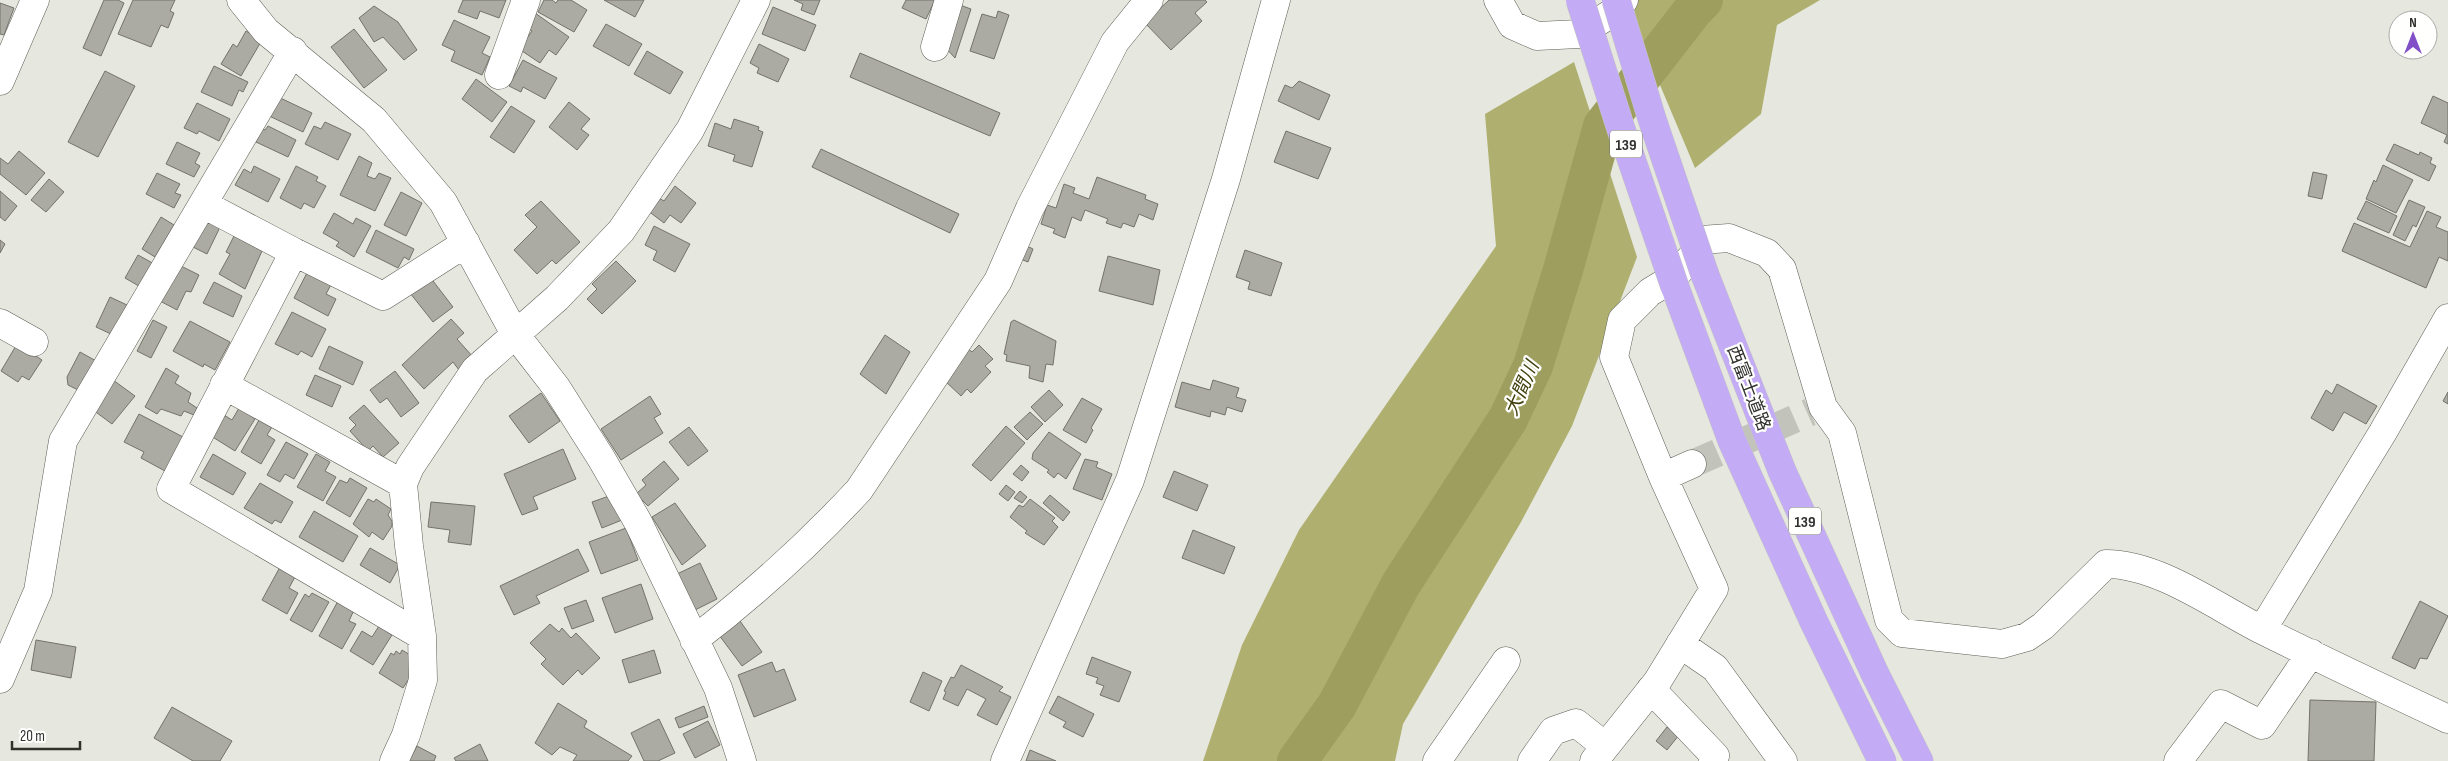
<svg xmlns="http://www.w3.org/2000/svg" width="2448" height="761" font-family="'Sofia Sans Condensed','Noto Sans JP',sans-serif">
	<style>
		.forest { fill: #afb06f }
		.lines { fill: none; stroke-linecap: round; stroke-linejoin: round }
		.river { stroke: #9e9f5f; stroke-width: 40 }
		.building { fill: #ababa3; stroke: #73736c }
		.minor-tunnel { stroke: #c2c3bb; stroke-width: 28; stroke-dasharray: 28 14; stroke-linecap: butt }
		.minor-casing { stroke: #5e5f57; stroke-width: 29 }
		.highway-casing { stroke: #c5c5c4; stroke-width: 29 }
		.minor { stroke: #fff; stroke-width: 28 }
		.highway { stroke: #c3abf5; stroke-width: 28 }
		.highway-bridge-casing { stroke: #c5c5c4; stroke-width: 29; stroke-linecap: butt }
		.highway-bridge { stroke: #c3abf5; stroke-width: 28 }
		.labels { text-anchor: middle; stroke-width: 4.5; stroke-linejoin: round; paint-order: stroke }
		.shield { fill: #fffffe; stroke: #6e6f6c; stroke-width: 1 }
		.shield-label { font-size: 16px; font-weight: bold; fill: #30312d }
		.street-label { font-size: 18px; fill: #30312d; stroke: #fffffe }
		.water-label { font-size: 19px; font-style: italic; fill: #41400d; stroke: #fffffe }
	</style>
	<rect width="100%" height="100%" fill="#e6e7de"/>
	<path class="forest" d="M 1636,0 L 1820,0 L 1777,25 L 1761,114 L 1695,168 L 1633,21 Z
		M 1574,62 L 1637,257 L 1572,426 L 1521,522 L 1403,724 L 1395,761 L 1203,761 L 1242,645 L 1299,530 L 1496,246 L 1485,114 Z"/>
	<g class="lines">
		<path class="river" d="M 1297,761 L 1337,705 L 1401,584 L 1508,419 L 1533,366 L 1563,270 L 1603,126 L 1694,9 L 1703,0"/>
	</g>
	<path class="building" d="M 104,0 L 118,0 L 124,3 L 101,56 L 83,48 Z
		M 133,0 L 175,0 L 170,11 L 174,13 L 168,28 L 161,25 L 151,47 L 118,34 Z
		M 463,0 L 506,0 L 499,18 L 480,11 L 477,19 L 458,12 Z
		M 544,0 L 552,0 L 556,3 L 558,0 L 571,0 L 587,10 L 574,32 L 538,12 Z
		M 604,0 L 644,0 L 635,17 Z
		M 794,0 L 820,0 L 814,15 L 801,10 L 803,4 Z
		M 906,0 L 935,0 L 926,19 L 902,8 Z
		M 1169,0 L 1205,0 L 1207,2 L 1195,13 L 1202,21 L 1171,50 L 1145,23 Z
		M 0,3 L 14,8 L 4,35 L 0,34 Z
		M 957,4 L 971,9 L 955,58 L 944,46 Z
		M 374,6 L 398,22 L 417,50 L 404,60 L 383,37 L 374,42 L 359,18 Z
		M 773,7 L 816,25 L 805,51 L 762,34 Z
		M 998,11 L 1009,15 L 994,59 L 970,51 L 982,14 L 996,18 Z
		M 535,13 L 569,37 L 556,55 L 549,50 L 540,63 L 519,49 L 532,31 L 526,27 Z
		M 454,20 L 490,37 L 482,53 L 490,57 L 482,75 L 451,61 L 455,51 L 442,45 Z
		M 606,24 L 642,44 L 629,66 L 593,46 Z
		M 354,29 L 387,70 L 364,88 L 331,47 Z
		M 246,31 L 262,40 L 241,76 L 221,64 L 233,44 L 237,47 Z
		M 759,44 L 789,59 L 778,82 L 757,73 L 759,68 L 750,63 Z
		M 647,51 L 683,72 L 670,94 L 634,74 Z
		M 860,53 L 1000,113 L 990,136 L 850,77 Z
		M 523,60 L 557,78 L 545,99 L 523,87 L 521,92 L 509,86 Z
		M 214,66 L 248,82 L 243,92 L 239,90 L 232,106 L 201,92 Z
		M 105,71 L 135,86 L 98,157 L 68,142 Z
		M 476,79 L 507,102 L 492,122 L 462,99 Z
		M 1299,81 L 1330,95 L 1319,120 L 1278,101 L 1285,85 L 1292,88 Z
		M 274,95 L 312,113 L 303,132 L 265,114 Z
		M 2433,96 L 2448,103 L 2448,144 L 2444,142 L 2447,135 L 2421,123 Z
		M 569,102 L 590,119 L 581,129 L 589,135 L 577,150 L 549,127 Z
		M 197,103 L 230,119 L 219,141 L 199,131 L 197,134 L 184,128 Z
		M 511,106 L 535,121 L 514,153 L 490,137 Z
		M 734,119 L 759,127 L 758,130 L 763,132 L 752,167 L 733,161 L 735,155 L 708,146 L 715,123 L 731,129 Z
		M 325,122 L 351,134 L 338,160 L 305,144 L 314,126 L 321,129 Z
		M 268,126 L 296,140 L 288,157 L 256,142 L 262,129 L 265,130 Z
		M 1286,131 L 1331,148 L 1318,179 L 1274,162 Z
		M 177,142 L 200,153 L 195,163 L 200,166 L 194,177 L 166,164 Z
		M 2394,144 L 2419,155 L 2420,152 L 2432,158 L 2430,163 L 2436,166 L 2429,181 L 2386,160 Z
		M 821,149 L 959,214 L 950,233 L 812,167 Z
		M 19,151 L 45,173 L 26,195 L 0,174 L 0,158 L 8,164 Z
		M 359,156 L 372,163 L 367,176 L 375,179 L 379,173 L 391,178 L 375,211 L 340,195 Z
		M 2383,165 L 2413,180 L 2396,213 L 2366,199 L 2374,180 L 2376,182 Z
		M 254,166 L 280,179 L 268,202 L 235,185 L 244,169 L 251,173 Z
		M 296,166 L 318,177 L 316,181 L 326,186 L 314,208 L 304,203 L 301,209 L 280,198 Z
		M 2313,172 L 2327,175 L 2322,199 L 2308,196 Z
		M 157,173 L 180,184 L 175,193 L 181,195 L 174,208 L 146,194 Z
		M 1097,177 L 1146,195 L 1145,199 L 1158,204 L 1153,220 L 1139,214 L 1134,227 L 1123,223 L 1121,228 L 1106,223 L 1108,219 L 1085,210 L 1081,221 L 1072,217 L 1065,238 L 1053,233 L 1055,229 L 1041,224 L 1047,205 L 1056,208 L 1064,184 L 1075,188 L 1073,193 L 1089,199 Z
		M 49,179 L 64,192 L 46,212 L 31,200 Z
		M 675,186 L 696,203 L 681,223 L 670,215 L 664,223 L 647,210 L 657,197 L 664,201 Z
		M 0,191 L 17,206 L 5,221 L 0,217 Z
		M 401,192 L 422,203 L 406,236 L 384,225 Z
		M 2409,200 L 2425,207 L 2416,227 L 2413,225 L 2405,241 L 2393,235 Z
		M 541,201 L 580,242 L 556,264 L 552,260 L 537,274 L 514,250 L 537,227 L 525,215 Z
		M 2366,201 L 2397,216 L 2389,233 L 2357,219 Z
		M 2427,211 L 2441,217 L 2436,227 L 2448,232 L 2448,261 L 2439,257 L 2426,288 L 2342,251 L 2354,223 L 2410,247 Z
		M 334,213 L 353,224 L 356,218 L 371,226 L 354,257 L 336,246 L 339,242 L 323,233 Z
		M 206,216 L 222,223 L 207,254 L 191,246 Z
		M 161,217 L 174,225 L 155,257 L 142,249 Z
		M 654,226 L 690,244 L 675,272 L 653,260 L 657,251 L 645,245 Z
		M 376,230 L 414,249 L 409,260 L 404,257 L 398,268 L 366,252 Z
		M 234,236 L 262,251 L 245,289 L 219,274 L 230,254 L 226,252 Z
		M 0,240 L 5,244 L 0,253 Z
		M 1023,244 L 1033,249 L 1028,262 L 1018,258 Z
		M 1245,250 L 1282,263 L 1271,296 L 1248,289 L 1250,282 L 1236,277 Z
		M 138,255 L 158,266 L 144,289 L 125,278 Z
		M 1108,256 L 1160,270 L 1153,305 L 1099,291 Z
		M 616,261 L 636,281 L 602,314 L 587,299 L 597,289 L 592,284 Z
		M 179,265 L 199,275 L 191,292 L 186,291 L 177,310 L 160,301 Z
		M 309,269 L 333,281 L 326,294 L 336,299 L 328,316 L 294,298 Z
		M 430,277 L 453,307 L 433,322 L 410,293 Z
		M 214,282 L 242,296 L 233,317 L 203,303 Z
		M 110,297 L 127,305 L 113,335 L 96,327 Z
		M 292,312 L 326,329 L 312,357 L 301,351 L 298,355 L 275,344 Z
		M 451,319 L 464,333 L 457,339 L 473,357 L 459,370 L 453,362 L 424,389 L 402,365 Z
		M 153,320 L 167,327 L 151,358 L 137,351 Z
		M 1014,320 L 1056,341 L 1053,365 L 1046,364 L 1043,382 L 1029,378 L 1030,366 L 1006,361 L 1007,355 L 1004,354 L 1011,322 Z
		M 190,321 L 230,342 L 215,370 L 204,364 L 203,367 L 173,351 Z
		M 885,335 L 910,352 L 886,394 L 860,374 Z
		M 17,344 L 42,360 L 29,380 L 22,376 L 18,382 L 1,371 Z
		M 979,345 L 993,359 L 985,366 L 991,372 L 971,393 L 967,389 L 961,396 L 944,380 L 961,362 L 956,357 L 966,347 L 972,352 Z
		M 329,346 L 363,362 L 353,385 L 319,369 Z
		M 80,352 L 98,362 L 82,392 L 68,385 L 67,377 Z
		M 166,368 L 179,376 L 175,383 L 191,393 L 188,402 L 197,408 L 194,415 L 184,411 L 181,416 L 161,409 L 157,414 L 145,407 Z
		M 395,371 L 419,403 L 401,417 L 387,398 L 380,403 L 370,390 Z
		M 315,375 L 341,386 L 332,407 L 306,395 Z
		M 113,380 L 135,396 L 112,424 L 89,407 Z
		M 1213,380 L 1239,388 L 1236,397 L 1246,400 L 1242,412 L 1227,407 L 1225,415 L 1211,411 L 1210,417 L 1175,407 L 1182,382 L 1210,390 Z
		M 2337,384 L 2377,406 L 2366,424 L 2344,412 L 2333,431 L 2311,418 L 2326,390 L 2332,394 Z
		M 1049,390 L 1063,405 L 1045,422 L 1031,407 Z
		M 2448,392 L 2448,404 L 2443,401 Z
		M 541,393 L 560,421 L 529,443 L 509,416 Z
		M 650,396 L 661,414 L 654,418 L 663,433 L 621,460 L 601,429 Z
		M 1082,398 L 1102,409 L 1091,428 L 1093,430 L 1086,443 L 1063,430 Z
		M 364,405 L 399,443 L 383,457 L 373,446 L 368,451 L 350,431 L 356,425 L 349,418 Z
		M 239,408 L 255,419 L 235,451 L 211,436 L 224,415 L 232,420 Z
		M 1030,412 L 1043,424 L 1027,440 L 1014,427 Z
		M 139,414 L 183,437 L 165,471 L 141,458 L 144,452 L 124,442 Z
		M 259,420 L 272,427 L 267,435 L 275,440 L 261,464 L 241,452 Z
		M 1006,426 L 1025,443 L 991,481 L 972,465 Z
		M 689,427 L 708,451 L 688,466 L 669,442 Z
		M 1049,432 L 1081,454 L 1066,479 L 1058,473 L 1054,478 L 1047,472 L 1049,470 L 1032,459 L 1033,453 Z
		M 286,442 L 308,454 L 294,479 L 285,474 L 280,482 L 267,475 Z
		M 563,449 L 576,479 L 533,497 L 538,509 L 522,515 L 504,474 Z
		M 213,454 L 246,473 L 233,495 L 200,477 Z
		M 316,454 L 330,462 L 325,471 L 336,477 L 323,501 L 297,487 Z
		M 1085,459 L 1098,462 L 1096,467 L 1112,474 L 1102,500 L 1073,489 Z
		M 664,461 L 679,479 L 648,506 L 636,494 L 646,485 L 642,480 Z
		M 1021,465 L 1029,472 L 1022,481 L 1013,474 Z
		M 1174,471 L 1208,485 L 1197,511 L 1163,497 Z
		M 350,478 L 367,488 L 350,517 L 326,503 L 340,480 L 347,483 Z
		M 260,483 L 293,502 L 281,523 L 275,520 L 272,524 L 244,508 Z
		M 1006,485 L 1015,492 L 1008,501 L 999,494 Z
		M 1020,491 L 1027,497 L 1022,503 L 1014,498 Z
		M 612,495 L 622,520 L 602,528 L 592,502 Z
		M 1050,495 L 1070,512 L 1063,521 L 1043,503 Z
		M 368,499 L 374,502 L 376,499 L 391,509 L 388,515 L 392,521 L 392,526 L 383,540 L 372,532 L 369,537 L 353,524 Z
		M 1030,499 L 1055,518 L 1052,521 L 1058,527 L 1044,545 L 1025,533 L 1027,531 L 1010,517 L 1019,505 L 1023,507 Z
		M 431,502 L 475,506 L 471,545 L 448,542 L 450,530 L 428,527 Z
		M 675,503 L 706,546 L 682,565 L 652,517 Z
		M 314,511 L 358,536 L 343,562 L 299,537 Z
		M 626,528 L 638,560 L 601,574 L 589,542 Z
		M 1193,530 L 1235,547 L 1224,574 L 1182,558 Z
		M 370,548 L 400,565 L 390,583 L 360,565 Z
		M 578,549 L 589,571 L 536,596 L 540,603 L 514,615 L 500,586 Z
		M 700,563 L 717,599 L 695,610 L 677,574 Z
		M 280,567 L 296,575 L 289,588 L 298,593 L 287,614 L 262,600 Z
		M 641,584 L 653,619 L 615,633 L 602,598 Z
		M 312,593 L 329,602 L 312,632 L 290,620 L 305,594 L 309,597 Z
		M 586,600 L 594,621 L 572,629 L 564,608 Z
		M 338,601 L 354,610 L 349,621 L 356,624 L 342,649 L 319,636 Z
		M 2420,601 L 2448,616 L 2427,659 L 2420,658 L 2415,669 L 2392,658 Z
		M 740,621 L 762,652 L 742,666 L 719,635 Z
		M 550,624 L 559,632 L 562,628 L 571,638 L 576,633 L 600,658 L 582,675 L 578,670 L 563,685 L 541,664 L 546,659 L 530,643 Z
		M 379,626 L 392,635 L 373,665 L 350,651 L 362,631 L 372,637 Z
		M 36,640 L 76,647 L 71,678 L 31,670 Z
		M 402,650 L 415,658 L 415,670 L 403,688 L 379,673 L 391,653 L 394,655 L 396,651 L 400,654 Z
		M 654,650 L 661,673 L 629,683 L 622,660 Z
		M 1092,657 L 1131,672 L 1119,702 L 1100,695 L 1104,686 L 1096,683 L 1098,678 L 1086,674 Z
		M 772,662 L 776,672 L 784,669 L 796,700 L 754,717 L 738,675 Z
		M 961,665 L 1003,687 L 999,691 L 1011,697 L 997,725 L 977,715 L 986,699 L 967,689 L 958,706 L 943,699 L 946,692 L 944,691 L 951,677 L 954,678 Z
		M 923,672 L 942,681 L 929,711 L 910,702 Z
		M 1058,696 L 1094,714 L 1083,737 L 1063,727 L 1066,722 L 1049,713 Z
		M 2310,700 L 2376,702 L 2374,761 L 2308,761 Z
		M 558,703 L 587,721 L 584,727 L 632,756 L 628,761 L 573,761 L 577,755 L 560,747 L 552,755 L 535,743 Z
		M 704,706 L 708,717 L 679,728 L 675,718 Z
		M 172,707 L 232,741 L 220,761 L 193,761 L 154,738 Z
		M 659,719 L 675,753 L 658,761 L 644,761 L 631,733 Z
		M 708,721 L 720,745 L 695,758 L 683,734 Z
		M 1667,727 L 1679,735 L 1667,750 L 1656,741 Z
		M 480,744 L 488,761 L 456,761 L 454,758 Z
		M 417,746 L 436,756 L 434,761 L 409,761 Z
		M 1030,750 L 1056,761 L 1026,761 Z"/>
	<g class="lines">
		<path class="minor-tunnel" d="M 1692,464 L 1810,412"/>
		<g class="minor-casing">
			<path id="minor" d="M 241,0 L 266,31 L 374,120 L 443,202 L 515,334 L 556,387 L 601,458 L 638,522 L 718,688 L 742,761
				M 1498,0 L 1512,25 L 1537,36 L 1579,34 L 1618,9 L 1624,0
				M 935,47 L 949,0
				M 499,75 L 526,0
				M 0,81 L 35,0
				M 203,204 L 294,252 L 383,296 L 466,243
				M 294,252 L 171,489 L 422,636
				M 0,323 L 34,342
				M 224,385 L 403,484
				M 1663,477 L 1692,464
				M 2262,630 L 2383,432 L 2448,318
				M 694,640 C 754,594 808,545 859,490 L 998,281 L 1030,208 L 1115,42 L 1149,0
				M 1680,644 L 1715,668 L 1783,761
				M 0,679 L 38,591 L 63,441 L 293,51
				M 1651,689 L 1715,756 L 1713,761
				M 394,761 L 406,735 L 423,680 L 422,636 L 409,546 L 403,484 L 410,467 L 475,370 L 557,298 L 621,231 L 690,130 L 756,0
				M 1005,761 L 1130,480 L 1226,179 L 1276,0
				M 1437,761 L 1506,661
				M 1532,761 L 1553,731 L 1576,723 L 1605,746
				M 1594,761 L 1657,682 L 1714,589 L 1663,477 L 1614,357 L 1622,320 L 1650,292 L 1673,278 L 1696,252 L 1701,240 L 1729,238 L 1767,253 L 1782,269 L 1823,407 L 1842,433 L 1889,620 L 1902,633 L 2002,644 L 2027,637 L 2043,626 L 2106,564 C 2159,564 2216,607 2262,630 C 2324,661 2386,690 2448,719
				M 2178,761 L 2221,704 L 2262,725 L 2311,653"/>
		</g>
		<g class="highway-casing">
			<path id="highway" d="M 1705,275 L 1782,471 L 1875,674 L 1919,761
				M 1675,287 L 1732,441 L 1814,622 L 1882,761"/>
		</g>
		<use href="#minor" class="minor"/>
		<use href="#highway" class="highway"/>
		<g class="highway-bridge-casing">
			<path id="highway-bridge" d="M 1580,0 L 1621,129 L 1675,287
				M 1616,0 L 1652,119 L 1705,275"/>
		</g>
		<use href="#highway-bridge" class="highway-bridge"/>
	</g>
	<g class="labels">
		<g class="shield">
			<rect x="1610" y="130.5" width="32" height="27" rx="4"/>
			<rect x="1789" y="507.5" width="32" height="27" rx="4"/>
		</g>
		<g class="shield-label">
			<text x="1626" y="150">139</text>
			<text x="1805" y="527">139</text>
		</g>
		<g class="street-label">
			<text transform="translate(1749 388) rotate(69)" y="6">西富士道路</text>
		</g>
		<g class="water-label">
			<text transform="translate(1521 388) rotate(-66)" y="7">大間川</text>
		</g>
	</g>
	<g transform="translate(2413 35)"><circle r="24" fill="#fffffe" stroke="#acadaa"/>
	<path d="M0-4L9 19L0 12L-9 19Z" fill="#8150c9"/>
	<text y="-8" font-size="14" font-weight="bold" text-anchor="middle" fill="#30312d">N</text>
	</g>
	<path d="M12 741v8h68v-8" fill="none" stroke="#30312d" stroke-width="2.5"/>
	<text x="20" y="741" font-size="15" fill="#30312d" stroke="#fffffe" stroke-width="4" paint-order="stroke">20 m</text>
</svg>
